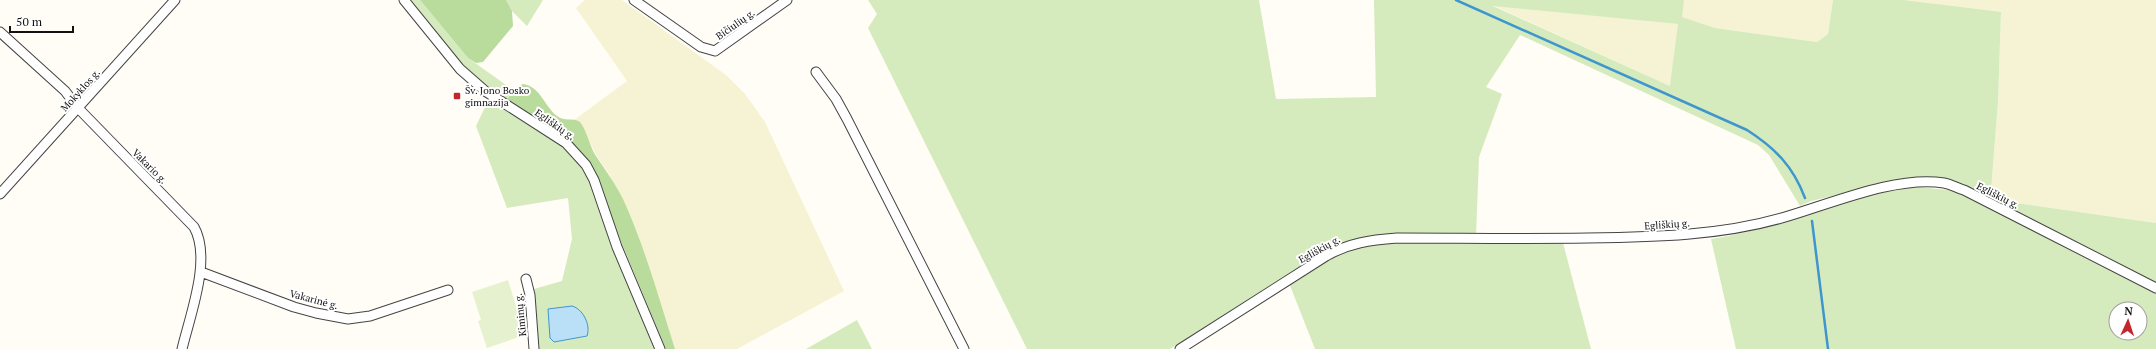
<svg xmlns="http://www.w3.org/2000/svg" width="2156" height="349" font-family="'PT Serif',serif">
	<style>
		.farmland { fill: #f6f3d4 }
		.green { fill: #d5ebbd; fill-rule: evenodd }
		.forest { fill: #b9dc9c }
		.pitch { fill: #e6f2cf }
		.water { fill: #b9e0f7; stroke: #3f96cf }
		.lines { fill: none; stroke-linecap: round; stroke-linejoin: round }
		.stream { stroke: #3f96cf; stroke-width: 2.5 }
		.minor-casing { stroke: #444; stroke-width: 11 }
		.minor { stroke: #fff; stroke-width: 9 }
		.poi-dot { fill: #c4262e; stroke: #fff; stroke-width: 1.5 }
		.labels { text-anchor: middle; stroke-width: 4; stroke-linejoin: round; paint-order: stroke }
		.street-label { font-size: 10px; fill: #111; stroke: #fff }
		.poi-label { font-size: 10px; fill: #111; stroke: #fff; text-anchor: start }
	</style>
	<rect width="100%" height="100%" fill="#fffdf5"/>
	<path class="farmland" d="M 585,0 L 622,0 L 726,75 L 745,94 L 765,122 L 844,291 L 737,349 L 675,349 L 645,259 L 623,200 L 609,174 L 595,153 L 583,128 L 580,123 L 574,120 L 627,81 L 576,8 Z
		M 1684,0 L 1833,0 L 1828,34 L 1817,42 L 1715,28 L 1681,17 Z
		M 1904,0 L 2156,0 L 2156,223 L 2009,202 L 1991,191 L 1998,101 L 2001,13 Z
		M 1492,5 L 1679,24 L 1670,86 Z"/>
	<path class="green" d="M 409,0 L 420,0 L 468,58 L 513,90 L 507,99 C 466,74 438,37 409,0 Z
		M 506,0 L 543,0 L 527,26 L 512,11 Z
		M 868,0 L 1259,0 L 1276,99 L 1376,97 L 1374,0 L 1684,0 L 1682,17 L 1715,28 L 1817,42 L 1828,34 L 1833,0 L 1904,0 L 2001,12 L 1998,101 L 1991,191 L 2009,202 L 2156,223 L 2156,283 L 1987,195 L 1957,182 L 1934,178 L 1908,178 L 1811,201 L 1800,206 L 1769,155 L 1758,145 L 1520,35 L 1486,87 L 1502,94 L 1479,157 L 1476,236 L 1382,235 L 1350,240 L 1321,254 L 1170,349 L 1027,349 L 868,28 L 877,14 ZM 1493,6 L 1678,24 L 1670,85 L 1670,86 Z
		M 488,101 C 516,117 549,132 572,155 C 596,179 604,226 616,257 C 628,288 642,318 656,349 L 538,349 L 534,289 L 562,281 L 572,239 L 568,198 L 507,208 L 476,126 Z
		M 1918,187 L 1948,190 L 1965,196 L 2156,293 L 2156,349 L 1736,349 L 1711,239 C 1782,228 1848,194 1918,187 ZM 2116,309 L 2140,309 L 2140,333 L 2116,333 Z
		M 1398,242 L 1563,243 L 1591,349 L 1315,349 L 1289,283 L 1332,257 L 1362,245 Z
		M 857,320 L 872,349 L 806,349 Z"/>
	<path class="forest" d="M 420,0 L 506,0 L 512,11 L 513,26 L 483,62 L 476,63 L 468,58 Z
		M 523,84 C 541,87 544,106 557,116 C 564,122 573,117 580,122 C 585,127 590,145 594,153 C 604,168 615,183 623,199 C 645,247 659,299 675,349 L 666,349 L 617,232 L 601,186 L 559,133 L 507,99 L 518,86 Z"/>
	<path class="pitch" d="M 508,280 L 525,335 L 487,348 L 478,321 L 481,320 L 472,292 Z"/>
	<path class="water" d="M 572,306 C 583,309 591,325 587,336 L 554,342 L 550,338 L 548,309 Z"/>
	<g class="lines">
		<path class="stream" d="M 1456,0 L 1747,130 C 1775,148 1793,166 1805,198
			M 1812,221 L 1828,349"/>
		<g class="minor-casing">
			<path id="minor" d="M 404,0 L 460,69 L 485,91 L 566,143 L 586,165 L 594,180 L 617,247 L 660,349
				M 634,0 L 701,47 L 715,51 L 787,0
				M 0,32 L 65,91 L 78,108 L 194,227 C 212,259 190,315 182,349
				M 816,72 L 836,99 L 847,119 L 964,349
				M 0,194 L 175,0
				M 201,272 L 294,307 L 316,313 L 348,319 L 370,316 L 448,290
				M 526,279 L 530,295 L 534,349
				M 1180,349 L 1326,256 C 1349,243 1370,240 1397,238 C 1460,238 1524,239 1587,238 C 1654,237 1721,236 1785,217 C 1830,204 1897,175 1944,183 C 1950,184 1957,188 1964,190 L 2156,288"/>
		</g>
		<use href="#minor" class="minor"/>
	</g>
	<rect class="poi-dot" x="453" y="92" width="8" height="8" rx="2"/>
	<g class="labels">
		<g class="street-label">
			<text transform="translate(735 24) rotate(-35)" y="4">Bičiulių g.</text>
			<text transform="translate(80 90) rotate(-48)" y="4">Mokyklos g.</text>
			<text transform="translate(555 124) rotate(35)" y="4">Egliškių g.</text>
			<text transform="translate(150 166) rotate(45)" y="4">Vakario g.</text>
			<text transform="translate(1998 195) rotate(27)" y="4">Egliškių g.</text>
			<text transform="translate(1667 224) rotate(-4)" y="4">Egliškių g.</text>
			<text transform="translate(1319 249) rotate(-29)" y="4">Egliškių g.</text>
			<text transform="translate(314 299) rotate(15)" y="4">Vakarinė g.</text>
			<text transform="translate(520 315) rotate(-96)" y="4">Kiminų g.</text>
		</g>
		<g class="poi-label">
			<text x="465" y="94">Šv. Jono Bosko<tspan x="465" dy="12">gimnazija</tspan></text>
		</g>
	</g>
	<g transform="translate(2128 321) rotate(3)"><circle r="19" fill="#ffffff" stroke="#a0a0a0"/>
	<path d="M0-3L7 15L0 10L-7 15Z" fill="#c4262e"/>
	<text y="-6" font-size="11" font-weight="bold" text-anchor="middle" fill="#111111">N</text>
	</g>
	<path d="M10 26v6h63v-6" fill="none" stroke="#111111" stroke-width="2"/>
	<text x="16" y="26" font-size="12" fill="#111111" stroke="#ffffff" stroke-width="3" paint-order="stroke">50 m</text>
</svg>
